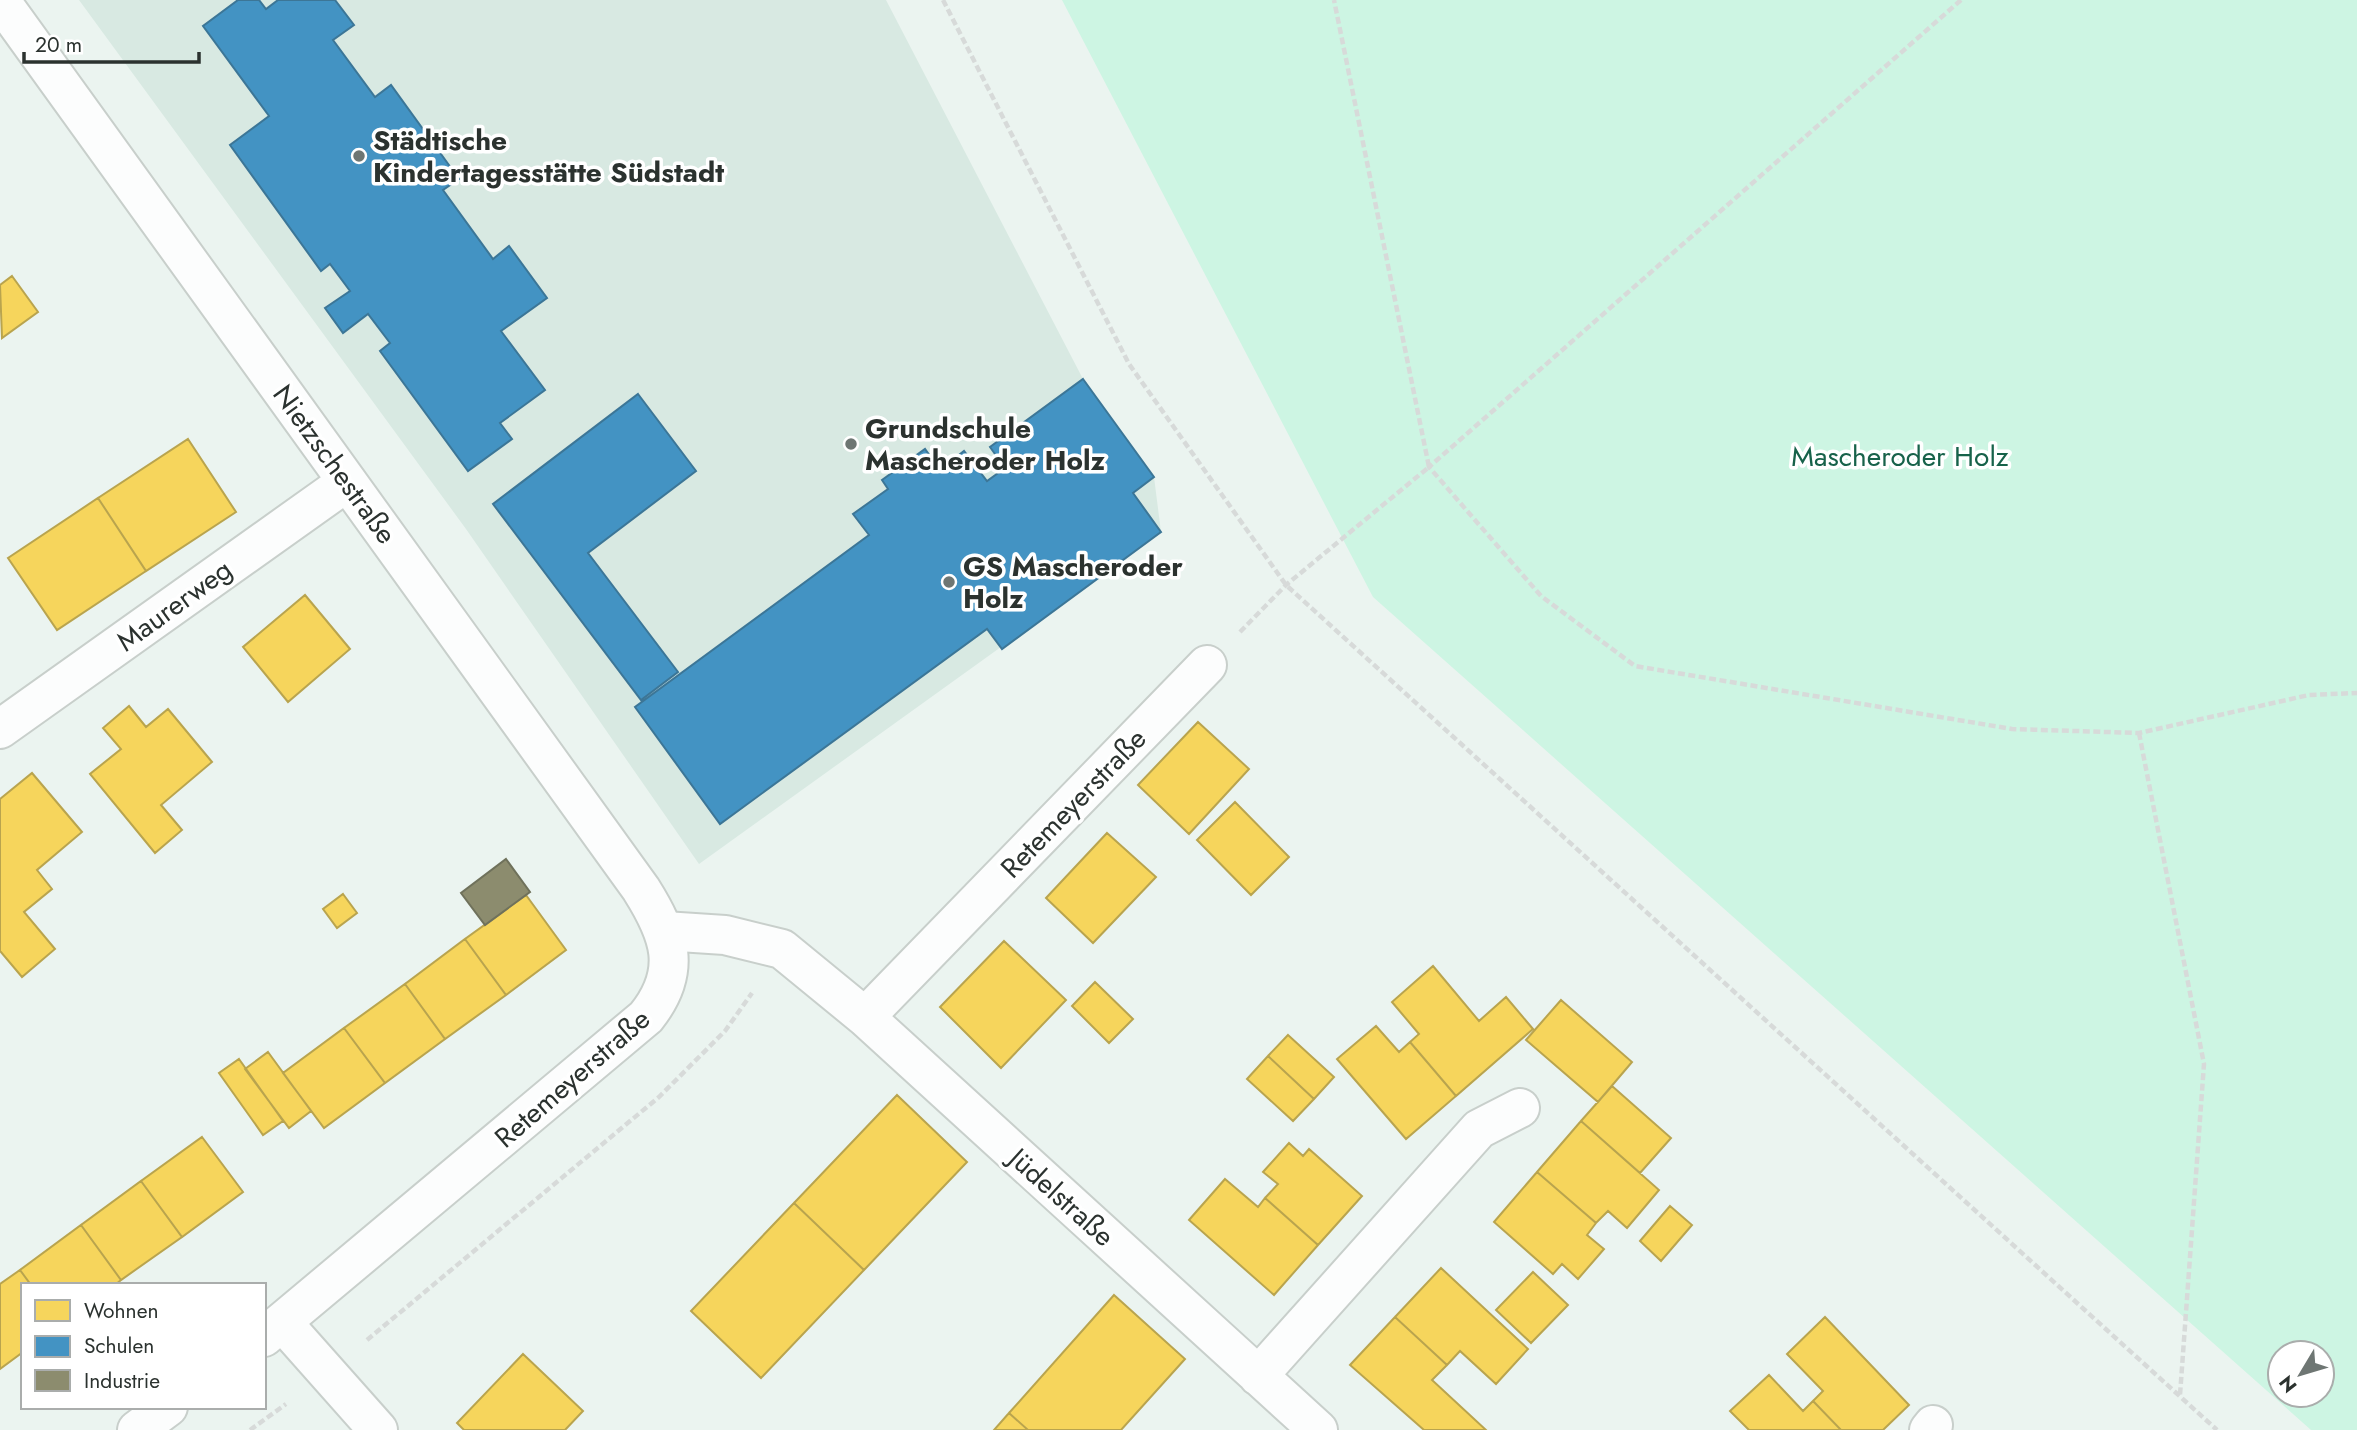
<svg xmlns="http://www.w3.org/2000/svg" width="2357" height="1430" font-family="Jost,sans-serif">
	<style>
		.built { fill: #d8e9e2 }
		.green { fill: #cdf5e3; fill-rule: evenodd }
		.homes { fill: #f6d55c; stroke: #b9a44e; stroke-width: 2 }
		.schools { fill: #4393c3; stroke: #3c7697; stroke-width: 2 }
		.industry { fill: #8c8c6e; stroke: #6f715b; stroke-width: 2 }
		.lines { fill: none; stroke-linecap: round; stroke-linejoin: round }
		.minor-casing { stroke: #c8cfcb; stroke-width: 42 }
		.tertiary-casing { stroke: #c8cfcb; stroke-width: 42 }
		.path { stroke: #d7dad9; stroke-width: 4.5; stroke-dasharray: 7 3.5; stroke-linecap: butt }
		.minor { stroke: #fcfdfd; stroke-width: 38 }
		.tertiary { stroke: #fcfdfd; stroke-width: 38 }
		.poi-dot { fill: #6e7673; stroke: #fff; stroke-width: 2.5 }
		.labels { text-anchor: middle; stroke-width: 7; stroke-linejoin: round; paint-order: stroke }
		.poi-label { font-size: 28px; font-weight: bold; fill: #2b322f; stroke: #fff; text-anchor: start }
		.park-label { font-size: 28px; fill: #17624a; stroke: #fff }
		.street-label { font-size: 28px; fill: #2b322f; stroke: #fff }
	</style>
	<rect width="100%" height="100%" fill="#ebf4f0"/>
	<path class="built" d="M 79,0 L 886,0 L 1083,379 L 1154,477 L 1161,532 L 699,864 L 466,529 Z"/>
	<path class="green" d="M 1062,0 L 2357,0 L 2357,1430 L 2311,1430 L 1373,597 ZM 2280,1353 L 2322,1353 L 2322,1395 L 2280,1395 Z"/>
	<path class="homes" d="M 12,276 L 38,312 L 2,338 L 0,285 Z
		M 188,439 L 236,512 L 146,571 L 98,498 Z
		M 98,498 L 146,571 L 57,630 L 8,558 Z
		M 305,595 L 350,649 L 288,702 L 243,647 Z
		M 129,706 L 146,727 L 168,709 L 212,762 L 161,805 L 182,830 L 155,853 L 90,774 L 121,749 L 103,728 Z
		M 1198,722 L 1249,769 L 1189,834 L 1138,785 Z
		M 32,773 L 82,832 L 37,870 L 52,889 L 24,912 L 55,949 L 22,977 L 0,951 L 0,799 Z
		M 1235,802 L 1289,857 L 1251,895 L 1197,840 Z
		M 1107,833 L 1156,877 L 1093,943 L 1046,898 Z
		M 343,894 L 357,913 L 337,928 L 323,909 Z
		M 526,895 L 566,950 L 506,995 L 465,939 Z
		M 465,939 L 506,995 L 445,1039 L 405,984 Z
		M 1004,941 L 1066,1000 L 1001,1068 L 940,1007 Z
		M 1433,966 L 1479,1021 L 1506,997 L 1533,1029 L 1456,1096 L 1410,1042 L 1419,1034 L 1392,1002 Z
		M 1095,982 L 1133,1019 L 1109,1043 L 1072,1006 Z
		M 405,984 L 445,1039 L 385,1083 L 344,1028 Z
		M 1561,1000 L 1632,1062 L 1598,1102 L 1526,1040 Z
		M 1376,1026 L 1399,1052 L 1410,1042 L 1456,1096 L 1406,1139 L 1337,1059 Z
		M 344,1028 L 385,1083 L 324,1128 L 283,1073 Z
		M 1288,1035 L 1334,1077 L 1314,1099 L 1268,1056 Z
		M 268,1052 L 311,1111 L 289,1128 L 245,1069 Z
		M 1268,1056 L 1314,1099 L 1293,1121 L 1247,1079 Z
		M 239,1059 L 283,1121 L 263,1135 L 219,1073 Z
		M 1612,1086 L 1671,1138 L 1640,1173 L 1581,1121 Z
		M 897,1095 L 967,1162 L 864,1270 L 794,1203 Z
		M 1581,1121 L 1659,1190 L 1627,1228 L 1608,1211 L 1596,1223 L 1537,1172 Z
		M 202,1137 L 243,1192 L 182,1237 L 141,1181 Z
		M 1289,1143 L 1303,1156 L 1309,1149 L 1362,1196 L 1318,1245 L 1265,1198 L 1278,1184 L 1263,1172 Z
		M 1537,1172 L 1596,1223 L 1587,1235 L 1604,1249 L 1578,1279 L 1562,1264 L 1553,1274 L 1494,1222 Z
		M 1225,1179 L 1258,1207 L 1265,1198 L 1318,1245 L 1274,1295 L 1189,1220 Z
		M 141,1181 L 182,1237 L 121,1280 L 81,1225 Z
		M 794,1203 L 864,1270 L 761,1378 L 691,1311 Z
		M 1670,1206 L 1692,1225 L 1661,1261 L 1640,1241 Z
		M 81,1225 L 121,1280 L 115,1285 L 31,1285 L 20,1270 Z
		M 1441,1268 L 1528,1349 L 1496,1384 L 1460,1351 L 1447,1365 L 1395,1317 Z
		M 20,1270 L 31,1285 L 23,1285 L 23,1352 L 0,1369 L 0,1284 Z
		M 1533,1272 L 1568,1305 L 1531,1343 L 1496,1310 Z
		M 1114,1295 L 1185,1359 L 1121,1430 L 1028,1430 L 1009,1413 Z
		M 1395,1317 L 1447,1365 L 1432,1380 L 1486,1430 L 1424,1430 L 1350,1365 Z
		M 1825,1317 L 1909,1405 L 1883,1430 L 1841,1430 L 1813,1401 L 1823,1391 L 1787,1354 Z
		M 523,1354 L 583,1411 L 565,1430 L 464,1430 L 457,1423 Z
		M 1769,1375 L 1803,1411 L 1813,1401 L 1841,1430 L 1749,1430 L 1730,1411 Z
		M 1009,1413 L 1028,1430 L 994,1430 Z"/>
	<path class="schools" d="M 238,0 L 259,0 L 266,9 L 278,0 L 335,0 L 354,25 L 333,40 L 375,97 L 391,85 L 459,179 L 443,190 L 493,259 L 509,246 L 547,298 L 501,331 L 545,390 L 500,423 L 512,439 L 468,471 L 380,351 L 390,343 L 368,314 L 343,333 L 325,308 L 350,291 L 330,264 L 321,271 L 230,145 L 269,116 L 203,26 Z
		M 1083,379 L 1154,477 L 1133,493 L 1161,532 L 1002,649 L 987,629 L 720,824 L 635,707 L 869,535 L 853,514 L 888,489 L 882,480 L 925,449 L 940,470 L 964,451 L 987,481 L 1005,468 L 990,447 Z
		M 638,394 L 696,471 L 588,553 L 678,672 L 641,700 L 493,504 Z"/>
	<path class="industry" d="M 506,859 L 530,892 L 485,925 L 461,893 Z"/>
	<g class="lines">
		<g class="minor-casing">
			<path id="minor" d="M 0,729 L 347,482
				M 664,931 L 725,935 L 782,949 L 865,1017 L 1207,665
				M 865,1017 L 1318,1430
				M 283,1323 L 378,1430
				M 1258,1376 L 1479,1129 L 1520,1108
				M 1929,1430 L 1933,1425"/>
		</g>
		<g class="tertiary-casing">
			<path id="tertiary" d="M 0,0 L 641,889 C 670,935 683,971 646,1017 L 264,1337
				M 137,1430 L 168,1407"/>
		</g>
		<path class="path" d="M 943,0 L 1129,364 L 1286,585 L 2217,1430
			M 1961,0 L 1429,467 L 1541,596 L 1635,666 L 2012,729 L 2139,733 L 2309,695 L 2357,693
			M 1240,632 L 1286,585 L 1429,467 L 1334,0
			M 2139,733 L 2204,1064 L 2180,1395
			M 367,1340 L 659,1097 L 725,1031 L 752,993
			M 250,1430 L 286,1404"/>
		<use href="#minor" class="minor"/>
		<use href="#tertiary" class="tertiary"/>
	</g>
	<g class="poi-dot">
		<circle cx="359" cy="156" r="7"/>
		<circle cx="851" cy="444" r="7"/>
		<circle cx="949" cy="582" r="7"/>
	</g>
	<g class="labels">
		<g class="poi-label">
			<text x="373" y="150">Städtische<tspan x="373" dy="32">Kindertagesstätte Südstadt</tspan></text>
			<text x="865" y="438">Grundschule<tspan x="865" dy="32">Mascheroder Holz</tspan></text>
			<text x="963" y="576">GS Mascheroder<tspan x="963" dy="32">Holz</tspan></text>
		</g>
		<g class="park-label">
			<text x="1900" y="466">Mascheroder Holz</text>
		</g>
		<g class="street-label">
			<text transform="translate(335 464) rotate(54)" y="10">Nietzschestraße</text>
			<text transform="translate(174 605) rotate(-36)" y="10">Maurerweg</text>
			<text transform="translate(1073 803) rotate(-46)" y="10">Retemeyerstraße</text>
			<text transform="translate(572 1078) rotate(-41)" y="10">Retemeyerstraße</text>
			<text transform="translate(1062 1197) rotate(42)" y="10">Jüdelstraße</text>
		</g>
	</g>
	<rect x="21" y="1283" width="245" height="126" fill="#ffffff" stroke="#aaadac" stroke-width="2"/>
	<rect x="35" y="1300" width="35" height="21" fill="#f6d55c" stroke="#aaadac" stroke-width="2"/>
	<text x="84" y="1318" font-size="21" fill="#2b322f">Wohnen</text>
	<rect x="35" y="1336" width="35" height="21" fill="#4393c3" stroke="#aaadac" stroke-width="2"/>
	<text x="84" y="1353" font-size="21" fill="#2b322f">Schulen</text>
	<rect x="35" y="1370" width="35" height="21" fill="#8c8c6e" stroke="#aaadac" stroke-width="2"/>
	<text x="84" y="1388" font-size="21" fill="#2b322f">Industrie</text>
	<g transform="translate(2301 1374) rotate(232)"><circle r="33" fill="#ffffff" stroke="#aaadac" stroke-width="2"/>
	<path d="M0-5L12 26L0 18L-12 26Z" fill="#6e7673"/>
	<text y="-10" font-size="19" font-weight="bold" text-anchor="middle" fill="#2b322f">N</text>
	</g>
	<path d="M24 52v10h175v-10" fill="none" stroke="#2b322f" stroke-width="3.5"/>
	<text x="35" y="52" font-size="21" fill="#2b322f" stroke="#ffffff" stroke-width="5" paint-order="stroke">20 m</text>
</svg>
